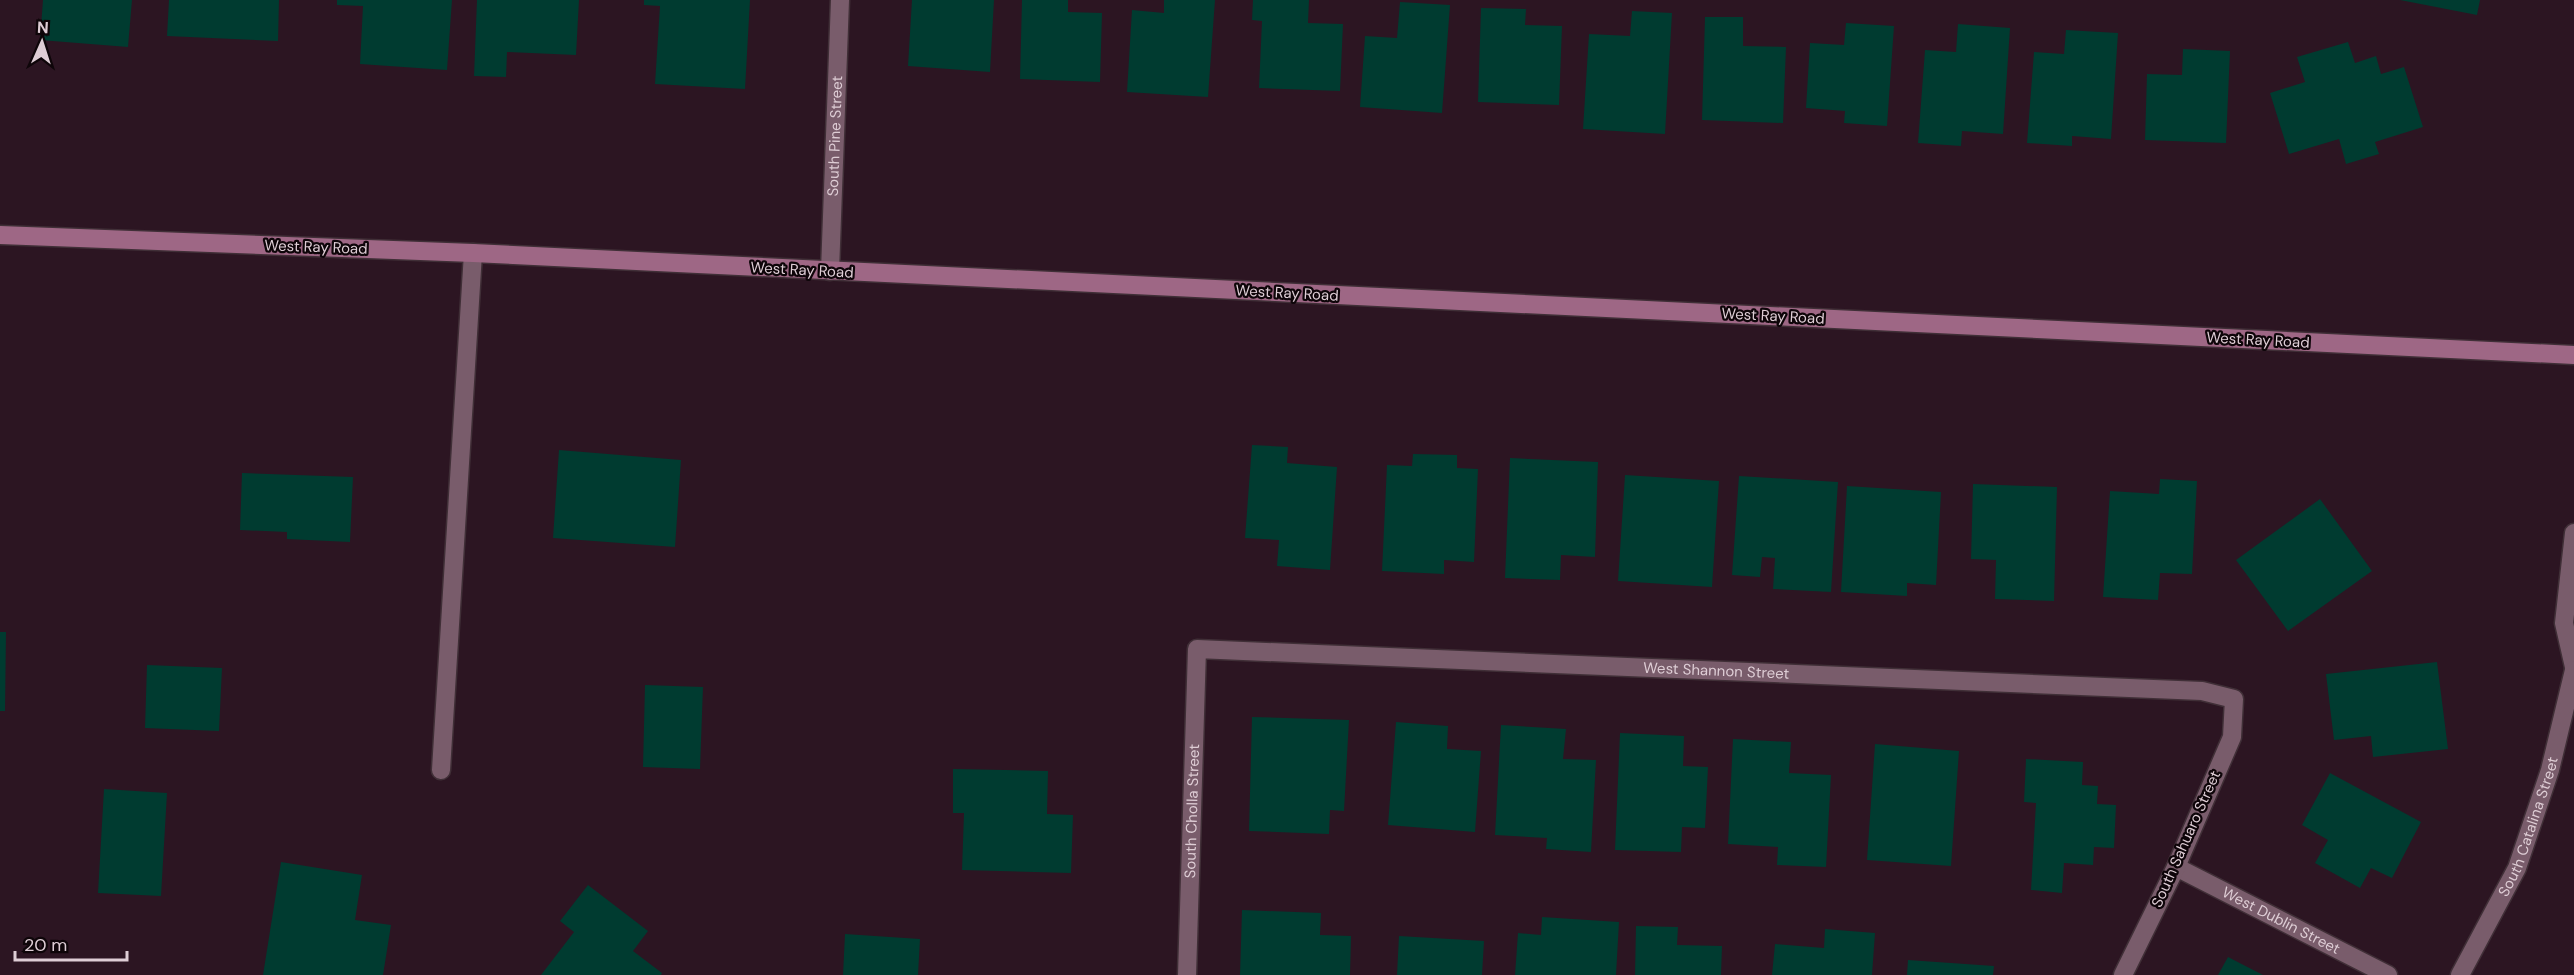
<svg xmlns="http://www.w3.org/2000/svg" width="2574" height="975" font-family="'DM Sans',sans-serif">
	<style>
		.building { fill: #003b30 }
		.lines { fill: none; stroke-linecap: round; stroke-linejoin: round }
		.minor-casing { stroke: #402f37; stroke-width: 21 }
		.major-casing { stroke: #402f37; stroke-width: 21 }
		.minor { stroke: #795c6b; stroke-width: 18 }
		.major { stroke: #9e6785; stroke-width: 18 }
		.labels { text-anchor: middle; stroke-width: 4.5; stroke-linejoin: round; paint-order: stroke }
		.street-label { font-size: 15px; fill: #decdd5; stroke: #0e0509 }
	</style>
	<rect width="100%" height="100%" fill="#2c1522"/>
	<path class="building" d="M 43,0 L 132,0 L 128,47 L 40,40 Z
		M 169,0 L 279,0 L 278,41 L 167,36 Z
		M 337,0 L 452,0 L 447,70 L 360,64 L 363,6 L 337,5 Z
		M 477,0 L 579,0 L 576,55 L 507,52 L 506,77 L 474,76 Z
		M 644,0 L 750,0 L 745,89 L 655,84 L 660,6 L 644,5 Z
		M 912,0 L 994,0 L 990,72 L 908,66 Z
		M 1022,0 L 1068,0 L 1068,12 L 1102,13 L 1100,82 L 1020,79 Z
		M 1164,0 L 1215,0 L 1208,97 L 1127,92 L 1132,10 L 1164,13 Z
		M 1253,0 L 1309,0 L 1308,23 L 1343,24 L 1340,91 L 1259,88 L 1262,21 L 1252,20 Z
		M 2400,0 L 2480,0 L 2477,15 Z
		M 1400,2 L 1450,5 L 1442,113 L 1360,107 L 1365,36 L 1397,38 Z
		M 1481,8 L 1526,9 L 1525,25 L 1562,26 L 1559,105 L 1478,102 Z
		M 1632,11 L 1672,13 L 1665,134 L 1583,129 L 1589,34 L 1630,36 Z
		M 1705,17 L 1743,17 L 1743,46 L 1786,47 L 1783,123 L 1702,120 Z
		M 1846,23 L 1894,26 L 1887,126 L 1844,123 L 1845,111 L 1806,108 L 1810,43 L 1844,45 Z
		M 1958,24 L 2010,28 L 2003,134 L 1962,131 L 1961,146 L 1918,143 L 1925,50 L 1956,52 Z
		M 2066,30 L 2118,33 L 2111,139 L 2072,136 L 2072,146 L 2027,143 L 2034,52 L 2064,54 Z
		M 2348,42 L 2355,63 L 2376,56 L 2381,74 L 2404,67 L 2423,127 L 2375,142 L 2379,154 L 2346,164 L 2339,139 L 2289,154 L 2270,93 L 2305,82 L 2297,57 Z
		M 2183,49 L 2230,51 L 2226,143 L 2145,140 L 2147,74 L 2182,75 Z
		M 1252,445 L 1288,447 L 1287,463 L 1337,467 L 1330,570 L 1277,566 L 1279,540 L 1245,538 Z
		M 559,450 L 681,460 L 675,547 L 553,538 Z
		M 1413,454 L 1457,455 L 1457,468 L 1478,469 L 1474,562 L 1444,560 L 1444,574 L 1382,571 L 1387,465 L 1412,466 Z
		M 1510,458 L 1598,462 L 1595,557 L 1561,555 L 1560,580 L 1505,578 Z
		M 242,473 L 353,477 L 350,542 L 287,539 L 287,532 L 240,530 Z
		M 1625,475 L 1719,481 L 1712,587 L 1618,581 Z
		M 1739,476 L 1838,482 L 1831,592 L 1773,589 L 1775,558 L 1762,557 L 1760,577 L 1732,575 Z
		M 2160,479 L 2197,481 L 2192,574 L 2160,573 L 2158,600 L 2103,597 L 2110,491 L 2159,494 Z
		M 1973,484 L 2057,487 L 2054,601 L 1995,599 L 1996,560 L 1971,559 Z
		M 1847,486 L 1941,492 L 1936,585 L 1907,583 L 1907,596 L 1841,592 Z
		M 2320,499 L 2372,571 L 2288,631 L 2236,560 Z
		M 0,632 L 6,632 L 5,711 L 0,711 Z
		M 2437,662 L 2448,749 L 2373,757 L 2371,736 L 2334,740 L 2326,674 Z
		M 147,665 L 222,668 L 219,731 L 145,728 Z
		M 645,685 L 703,687 L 700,769 L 643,767 Z
		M 1252,717 L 1349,720 L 1344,811 L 1330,810 L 1329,834 L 1249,831 Z
		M 1396,722 L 1448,726 L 1447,749 L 1481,751 L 1475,832 L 1388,825 Z
		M 1501,725 L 1566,729 L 1563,759 L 1596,760 L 1591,852 L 1546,849 L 1547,838 L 1495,835 Z
		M 1620,733 L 1684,736 L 1683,766 L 1708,767 L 1705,828 L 1682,827 L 1681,852 L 1615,850 Z
		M 1733,739 L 1791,742 L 1789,773 L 1831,775 L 1826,867 L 1777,865 L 1778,847 L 1728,844 Z
		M 1875,744 L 1959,751 L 1951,866 L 1867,860 Z
		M 2026,759 L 2083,762 L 2082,785 L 2098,786 L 2097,804 L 2116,805 L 2114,848 L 2094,847 L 2093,865 L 2064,863 L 2062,893 L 2031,890 L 2036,803 L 2024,802 Z
		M 953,769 L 1048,771 L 1047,814 L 1073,815 L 1071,873 L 962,870 L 964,813 L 953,813 Z
		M 2330,773 L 2421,822 L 2392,878 L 2371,868 L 2360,888 L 2315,863 L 2328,840 L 2302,825 Z
		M 104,789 L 167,793 L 161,896 L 98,893 Z
		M 281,862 L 362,875 L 355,920 L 391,925 L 383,975 L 263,975 Z
		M 588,885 L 648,931 L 633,951 L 662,973 L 661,975 L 541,975 L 574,932 L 560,921 Z
		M 1242,910 L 1321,913 L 1320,935 L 1351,936 L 1350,975 L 1240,975 Z
		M 1542,917 L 1619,922 L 1616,975 L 1515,975 L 1518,933 L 1541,935 Z
		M 1636,926 L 1678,927 L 1677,945 L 1722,946 L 1721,975 L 1635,975 Z
		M 1825,929 L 1875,933 L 1872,975 L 1772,975 L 1775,944 L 1824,948 Z
		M 845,934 L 920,939 L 918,975 L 843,975 Z
		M 1399,936 L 1484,941 L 1482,975 L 1397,975 Z
		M 2228,957 L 2263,975 L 2218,975 Z
		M 1908,960 L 1994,966 L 1993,975 L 1907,975 Z"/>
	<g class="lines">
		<g class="minor-casing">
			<g id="minor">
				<path id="s1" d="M 830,271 L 840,0"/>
				<path d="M 2574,533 L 2564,623 L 2574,667"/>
				<path d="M 441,770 L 473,253"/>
				<path id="s2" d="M 2176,867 L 2388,975"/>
				<path id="s3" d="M 1187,975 L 1197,649 L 2202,691 L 2234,699 L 2232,737 L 2176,867 L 2123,975"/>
				<path id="s4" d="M 2460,975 L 2517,868 L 2550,770 L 2574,670"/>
			</g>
		</g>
		<g class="major-casing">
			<path id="major" d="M 0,235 L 473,253 L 2574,355"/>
		</g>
		<use href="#minor" class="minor"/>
		<use href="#major" class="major"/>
	</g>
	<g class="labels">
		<g class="street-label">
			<text dy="5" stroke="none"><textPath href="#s1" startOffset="135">South Pine Street</textPath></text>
			<text transform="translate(316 247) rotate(2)" y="5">West Ray Road</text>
			<text transform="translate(802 270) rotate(3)" y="5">West Ray Road</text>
			<text transform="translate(1287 293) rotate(3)" y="5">West Ray Road</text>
			<text transform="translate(1773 316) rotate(3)" y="5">West Ray Road</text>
			<text transform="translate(2258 340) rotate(3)" y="5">West Ray Road</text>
			<text dy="5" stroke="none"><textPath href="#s3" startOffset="846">West Shannon Street</textPath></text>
			<text dy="5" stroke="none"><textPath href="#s3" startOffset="164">South Cholla Street</textPath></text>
			<text dy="5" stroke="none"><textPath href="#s4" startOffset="164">South Catalina Street</textPath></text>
			<text transform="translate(2186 839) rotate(-66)" y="5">South Sahuaro Street</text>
			<text dy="5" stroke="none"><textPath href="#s2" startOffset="118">West Dublin Street</textPath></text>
		</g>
	</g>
	<g transform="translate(42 42) rotate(3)" stroke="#0e0509" stroke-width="4.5" paint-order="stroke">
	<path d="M0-4.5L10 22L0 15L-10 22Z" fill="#decdd5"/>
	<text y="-9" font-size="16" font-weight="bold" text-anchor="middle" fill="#decdd5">N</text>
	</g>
	<path d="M15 951v9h112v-9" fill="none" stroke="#decdd5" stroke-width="3"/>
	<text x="24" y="951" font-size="18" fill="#decdd5" stroke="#0e0509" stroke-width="4.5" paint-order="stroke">20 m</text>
</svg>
